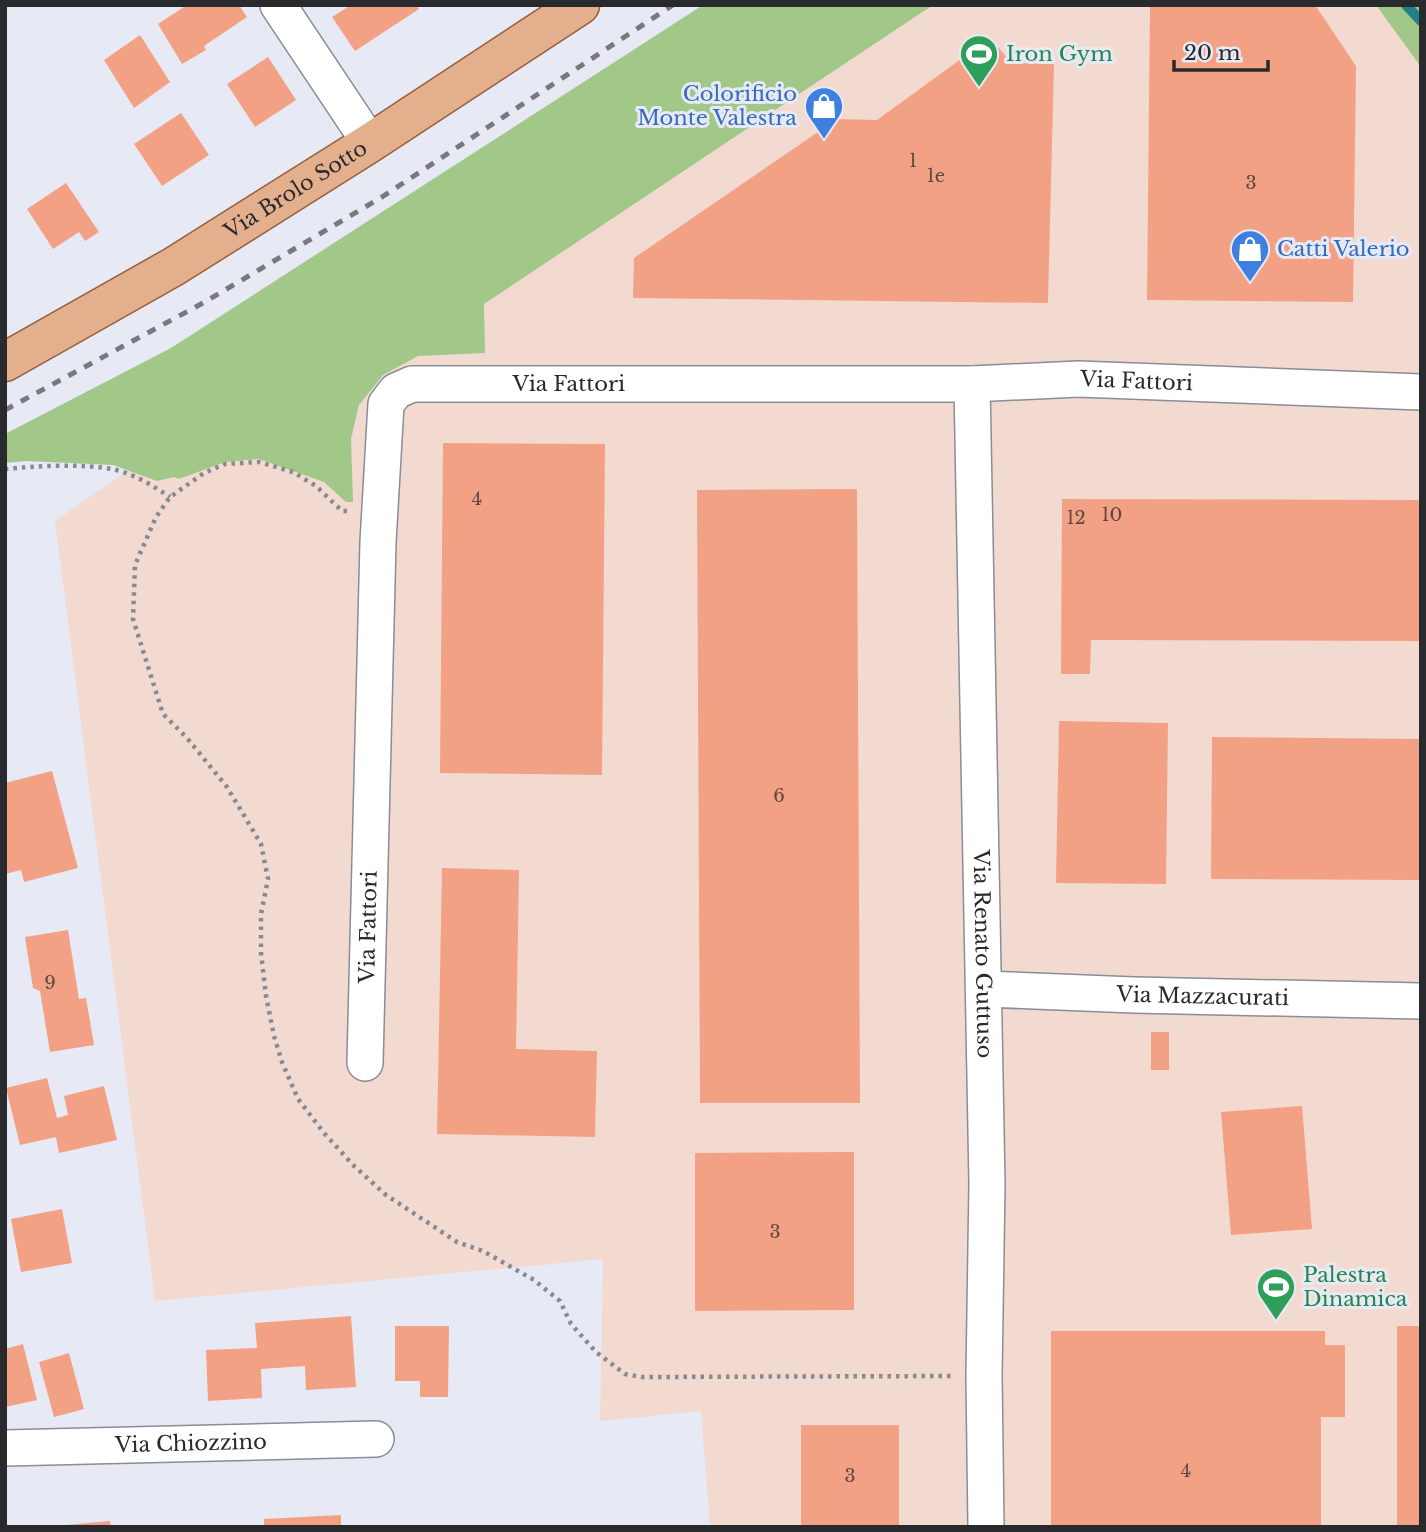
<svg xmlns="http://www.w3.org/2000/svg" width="1426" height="1532" font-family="'Libre Baskerville',serif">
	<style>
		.industrial { fill: #f3dad1 }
		.green { fill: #a1c889 }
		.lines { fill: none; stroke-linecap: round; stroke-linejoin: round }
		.stream { stroke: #238087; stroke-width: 10 }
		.building { fill: #f3a184 }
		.minor-casing { stroke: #8a8c96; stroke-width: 38 }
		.major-casing { stroke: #975e3a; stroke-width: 41 }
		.path { stroke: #888a92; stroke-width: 4.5; stroke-dasharray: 3.5 5; stroke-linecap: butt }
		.minor { stroke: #fff; stroke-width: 35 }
		.major { stroke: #e4af8d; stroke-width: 38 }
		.rail { stroke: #787980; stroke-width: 5; stroke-dasharray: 9 9; stroke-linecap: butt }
		.labels { text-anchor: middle; stroke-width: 6; stroke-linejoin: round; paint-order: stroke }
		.number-label { font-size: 18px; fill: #5c4844 }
		.leisure-label { font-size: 21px; fill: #27864d; stroke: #e7e9f5; text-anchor: start }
		.shop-label { font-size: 21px; fill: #366cbe; stroke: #e7e9f5; text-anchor: end }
		.street-label { font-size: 21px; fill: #292a2e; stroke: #e7e9f5 }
	</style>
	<rect width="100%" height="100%" fill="#e7e9f5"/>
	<path class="industrial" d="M 802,5 L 1421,5 L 1421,1527 L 710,1527 L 701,1411 L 600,1421 L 603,1259 L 155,1301 L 55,521 Z"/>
	<path class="green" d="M 703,5 L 933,5 L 484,304 L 485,353 L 418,356 L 383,375 L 359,405 L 351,439 L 353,502 L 346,502 L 324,482 L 259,459 L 225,462 L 179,479 L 174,477 L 157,481 L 113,465 L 26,461 L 5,463 L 5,434 L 171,348 Z
		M 1376,5 L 1421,5 L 1421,67 Z"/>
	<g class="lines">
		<path class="stream" d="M 1406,5 L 1421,21"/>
	</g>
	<path class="building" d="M 187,5 L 239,5 L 247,17 L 204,46 L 206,50 L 182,64 L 158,24 Z
		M 351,5 L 416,5 L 419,9 L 355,51 L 332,17 Z
		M 1150,5 L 1315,5 L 1356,66 L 1353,302 L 1147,300 Z
		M 140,35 L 170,82 L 134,108 L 104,60 Z
		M 996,45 L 1012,63 L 1054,64 L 1048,303 L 633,298 L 634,258 L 837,119 L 877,120 L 979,46 L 987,52 Z
		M 268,57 L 296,100 L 255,127 L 227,84 Z
		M 181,113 L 209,155 L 162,186 L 134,144 Z
		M 66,183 L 99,232 L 85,241 L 79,232 L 53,249 L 27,209 Z
		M 443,443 L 605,444 L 602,775 L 440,773 Z
		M 857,489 L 860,1103 L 700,1103 L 697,490 Z
		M 1062,499 L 1421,500 L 1421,641 L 1091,640 L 1090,674 L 1061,674 Z
		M 1059,721 L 1168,723 L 1166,884 L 1056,883 Z
		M 1212,737 L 1421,739 L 1421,880 L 1211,879 Z
		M 52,771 L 78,868 L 24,882 L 21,870 L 5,874 L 5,821 L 7,821 L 5,783 Z
		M 442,868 L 519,870 L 516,1049 L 597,1051 L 595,1137 L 437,1134 Z
		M 68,930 L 79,999 L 86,998 L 94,1045 L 50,1052 L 40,991 L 33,988 L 25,937 Z
		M 1151,1032 L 1169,1032 L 1169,1070 L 1151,1070 Z
		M 47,1078 L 57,1118 L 68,1115 L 64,1096 L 104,1086 L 117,1140 L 59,1153 L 56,1137 L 20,1145 L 6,1088 Z
		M 1302,1106 L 1312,1229 L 1231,1235 L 1221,1112 Z
		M 854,1152 L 854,1310 L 695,1311 L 695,1153 Z
		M 62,1209 L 72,1263 L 21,1272 L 11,1219 Z
		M 351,1316 L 356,1387 L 306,1390 L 305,1366 L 261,1369 L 262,1398 L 208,1401 L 206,1350 L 257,1348 L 255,1323 Z
		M 395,1326 L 449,1326 L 448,1397 L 420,1397 L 420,1381 L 395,1381 Z
		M 1397,1326 L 1421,1326 L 1421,1527 L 1397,1527 Z
		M 1051,1331 L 1325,1331 L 1325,1345 L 1345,1345 L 1345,1417 L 1321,1417 L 1321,1525 L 1051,1525 Z
		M 23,1344 L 37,1400 L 5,1407 L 5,1349 Z
		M 69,1353 L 84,1409 L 54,1417 L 39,1362 Z
		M 801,1425 L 899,1425 L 899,1527 L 801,1527 Z
		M 341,1515 L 341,1527 L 264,1527 L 264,1519 Z
		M 110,1521 L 111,1527 L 66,1527 L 66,1525 Z"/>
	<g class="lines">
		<g class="minor-casing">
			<g id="minor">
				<path d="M 278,5 L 370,143"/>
				<path id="s1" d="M 972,384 L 987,1184 L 984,1376 L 986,1527"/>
				<path id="s2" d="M 984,989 L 1134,995 L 1421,1001"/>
				<path id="s3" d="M 365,1063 L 378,542 L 386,404 L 396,391 L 412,384 L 972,384 L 1078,379 L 1421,392"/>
				<path id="s4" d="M 5,1448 L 376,1439"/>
			</g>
		</g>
		<g class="major-casing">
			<g id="major">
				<path id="s5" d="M 5,362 L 173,267 L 370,143 L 580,5"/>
			</g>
		</g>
		<path class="path" d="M 5,469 C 37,466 85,463 116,470 C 136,475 153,486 170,497
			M 347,511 L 342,511 L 316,486 L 293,472 L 259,462 L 225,464 L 204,473 L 170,497 L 156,517 L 135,565 L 133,619 L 163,714 L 187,738 L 227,787 L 261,844 L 268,879 L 261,914 L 261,953 L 266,996 L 274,1036 L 282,1062 L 298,1099 L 324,1133 L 354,1166 L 386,1195 L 457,1242 L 483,1251 L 534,1280 L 560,1301 L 571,1324 L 596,1352 L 625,1374 L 642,1377 L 951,1376"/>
		<use href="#minor" class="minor"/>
		<use href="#major" class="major"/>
		<path class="rail" d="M 5,410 L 203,303 L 382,197 L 673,5"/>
	</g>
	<defs>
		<g id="stadium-pin" transform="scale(2.0125)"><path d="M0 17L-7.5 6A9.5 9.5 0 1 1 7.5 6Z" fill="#2e9e5b" stroke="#e7e9f5"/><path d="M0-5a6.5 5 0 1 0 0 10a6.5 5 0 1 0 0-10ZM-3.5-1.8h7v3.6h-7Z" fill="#fff"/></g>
		<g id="shop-pin" transform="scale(2.0125)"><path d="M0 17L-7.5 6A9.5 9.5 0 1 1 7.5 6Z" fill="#3f7fe0" stroke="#e7e9f5"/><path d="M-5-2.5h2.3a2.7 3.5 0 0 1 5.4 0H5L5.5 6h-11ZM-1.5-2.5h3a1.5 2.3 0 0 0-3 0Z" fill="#fff"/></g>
	</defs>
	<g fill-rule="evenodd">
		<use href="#stadium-pin" x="979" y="54"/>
		<use href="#shop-pin" x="824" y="106"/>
		<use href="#shop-pin" x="1250" y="249"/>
		<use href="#stadium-pin" x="1276" y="1287"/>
	</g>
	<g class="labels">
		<g class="number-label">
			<text x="913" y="167">1</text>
			<text x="936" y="182">1e</text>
			<text x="1251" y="189">3</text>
			<text x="477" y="505">4</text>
			<text x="1112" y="521">10</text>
			<text x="1076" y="524">12</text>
			<text x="779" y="802">6</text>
			<text x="50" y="989">9</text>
			<text x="775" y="1238">3</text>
			<text x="1186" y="1477">4</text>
			<text x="850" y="1482">3</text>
		</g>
		<g class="leisure-label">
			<text x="1006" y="61">Iron Gym</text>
			<text x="1303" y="1282">Palestra<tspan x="1303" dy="24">Dinamica</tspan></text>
		</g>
		<g class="shop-label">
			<text x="797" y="101">Colorificio<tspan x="797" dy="24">Monte Valestra</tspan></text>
			<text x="1277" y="256" text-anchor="start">Catti Valerio</text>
		</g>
		<g class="street-label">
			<text dy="7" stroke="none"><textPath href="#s5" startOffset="338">Via Brolo Sotto</textPath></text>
			<text dy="7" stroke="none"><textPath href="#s3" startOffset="1418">Via Fattori</textPath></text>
			<text dy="7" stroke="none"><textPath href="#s3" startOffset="850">Via Fattori</textPath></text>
			<text dy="7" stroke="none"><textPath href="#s3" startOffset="136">Via Fattori</textPath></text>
			<text dy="7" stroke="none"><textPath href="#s1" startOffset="570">Via Renato Guttuso</textPath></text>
			<text dy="7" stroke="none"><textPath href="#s2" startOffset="219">Via Mazzacurati</textPath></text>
			<text dy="7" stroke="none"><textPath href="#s4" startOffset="186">Via Chiozzino</textPath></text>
		</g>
	</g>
	<rect width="1426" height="1532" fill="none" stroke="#292a2e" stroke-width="14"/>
	<path d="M1174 60v10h94v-10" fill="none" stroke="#292a2e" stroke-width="3.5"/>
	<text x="1184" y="60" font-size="21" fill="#292a2e" stroke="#e7e9f5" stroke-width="5" paint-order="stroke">20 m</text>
</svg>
